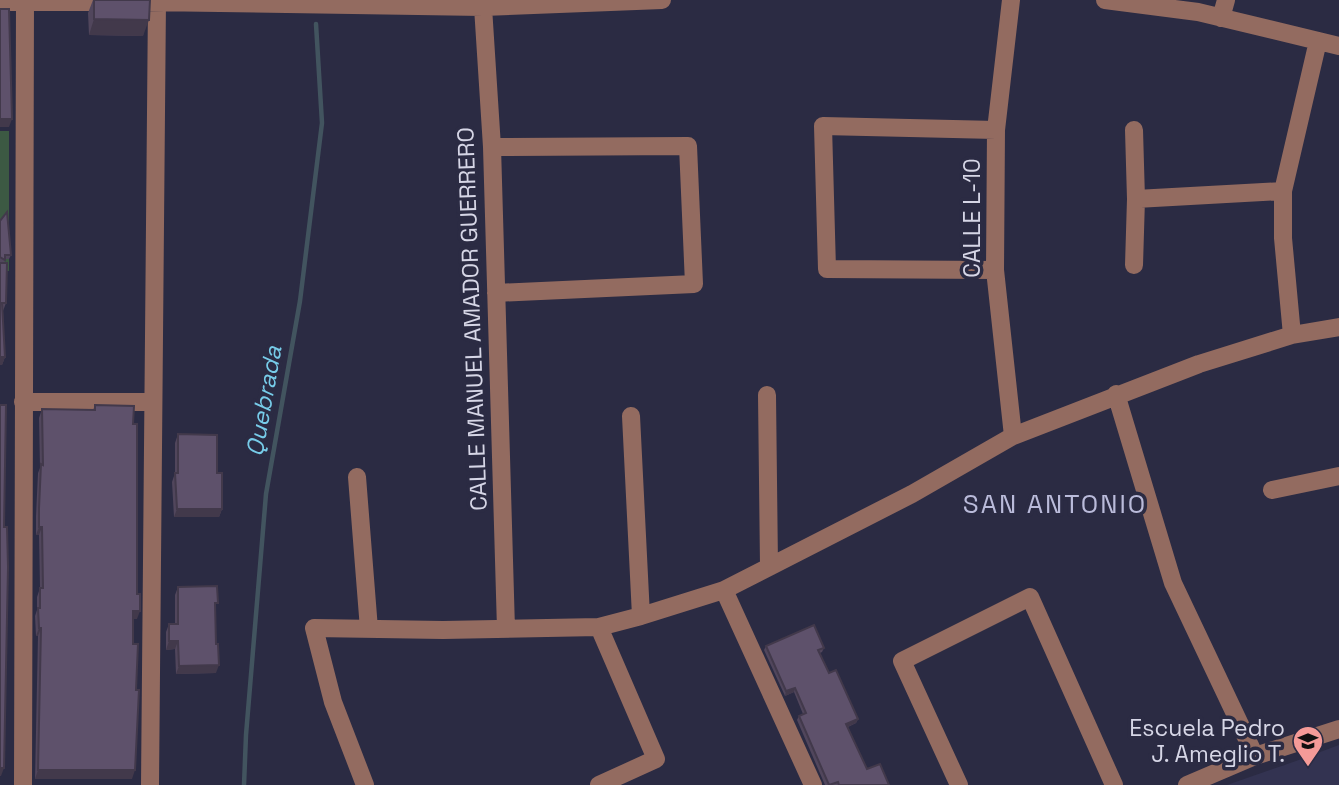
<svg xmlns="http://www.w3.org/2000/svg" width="1339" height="785" font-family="'Space Grotesk',sans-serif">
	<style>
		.built { fill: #333351 }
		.green { fill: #3c5943 }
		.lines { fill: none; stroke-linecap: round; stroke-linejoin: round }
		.stream { stroke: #42545f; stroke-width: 4.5 }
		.minor { stroke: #936b60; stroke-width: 18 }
		.wall { fill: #51465c }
		.shaded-wall { fill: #42394b }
		.building { fill: #5e516b; stroke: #42394b; stroke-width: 2 }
		.labels { text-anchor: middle; stroke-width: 7; stroke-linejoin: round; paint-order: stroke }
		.street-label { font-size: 23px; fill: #d6d6e6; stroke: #2b2b43 }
		.poi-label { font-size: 23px; fill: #d6d6e6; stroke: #2b2b43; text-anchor: end }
		.water-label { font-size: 24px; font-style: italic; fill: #77cce9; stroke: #2b2b43 }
		.quarter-label { font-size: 26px; letter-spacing: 2px; fill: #babbda; stroke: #2b2b43 }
	</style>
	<rect width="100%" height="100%" fill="#2b2b43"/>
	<path class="built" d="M 1339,745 L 1339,785 L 1227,785 L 1296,761 Z"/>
	<path class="green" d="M 0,131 L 9,131 L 9,271 L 0,270 Z"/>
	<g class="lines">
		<path class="stream" d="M 244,785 L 246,735 L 266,494 L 300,301 L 322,123 L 316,24"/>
		<path class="minor" d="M 1011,0 L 996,130 L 995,270 L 1013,436
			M 1105,0 L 1198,12 L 1339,46
			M 0,2 L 116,2
			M 148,2 L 483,7 L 662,0
			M 483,7 L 492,147 L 506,629
			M 1221,18 L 1226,0
			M 1134,130 L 1136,199 L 1134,265
			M 492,147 L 688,146 L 694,284 L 496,293
			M 1136,199 L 1283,191
			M 995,270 L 827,269 L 823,126 L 996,130
			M 1292,335 L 1283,238 L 1283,191 L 1318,41
			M 1116,394 L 1173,583 L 1255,756
			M 767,395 L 769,566
			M 23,402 L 153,402
			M 631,416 L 641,616
			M 357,477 L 369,629
			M 1272,490 L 1339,476
			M 724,590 L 813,785
			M 599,627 L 656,759 L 599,785
			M 23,785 L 25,0
			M 150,785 L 157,0
			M 365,785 L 333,702 L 314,628 L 443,630 L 599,627 L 641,616 L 724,590 L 912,494 L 1013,436 L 1199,364 L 1292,335 L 1339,327
			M 959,785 L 902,661 L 1030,597 L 1114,785
			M 1187,785 L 1255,756 L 1339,729"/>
	</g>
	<path class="wall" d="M 93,0 L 150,0 L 143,36 L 89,35 L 88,13 Z
		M 0,221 L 11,255 L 9,259 L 5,259 L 4,263 L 6,303 L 3,311 L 5,357 L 2,365 L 0,365 L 0,263 L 2,263 L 0,262 Z
		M 95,405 L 133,424 L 137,619 L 133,619 L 132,779 L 35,779 L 38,636 L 36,636 L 35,616 L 37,610 L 37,597 L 40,588 L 39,535 L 36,535 L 36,516 L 38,473 L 40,468 L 39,418 L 42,409 L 93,410 Z
		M 178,434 L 217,473 L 222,509 L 219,517 L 174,517 L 172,482 L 175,473 L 175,443 Z
		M 178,587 L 215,610 L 216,673 L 176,674 L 175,649 L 166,650 L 166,632 L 169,624 L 175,624 L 175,595 Z
		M 766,646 L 824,648 L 822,652 L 820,653 L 829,673 L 858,719 L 856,723 L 848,727 L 867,769 L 889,785 L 825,785 L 797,720 L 799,716 L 803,714 L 794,692 L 785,696 L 764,650 Z"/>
	<path class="shaded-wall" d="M 94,19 L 149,20 L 143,36 L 89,35 Z
		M 0,119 L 12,119 L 9,127 L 0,127 Z
		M 0,357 L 5,357 L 2,365 L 0,365 Z
		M 177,509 L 222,509 L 219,517 L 174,517 Z
		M 39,527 L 42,527 L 39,535 L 36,535 Z
		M 133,611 L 140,611 L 137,619 L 130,619 Z
		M 39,628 L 41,628 L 38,636 L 36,636 Z
		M 169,641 L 178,641 L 175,649 L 166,650 Z
		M 219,665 L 216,673 L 176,674 L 179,666 Z
		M 795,688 L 794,692 L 785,696 L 786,691 Z
		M 858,719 L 856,723 L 845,728 L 846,724 Z
		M 0,768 L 4,768 L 1,776 L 0,776 Z
		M 38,770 L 135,770 L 132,779 L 35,779 Z"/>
	<path class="building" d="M 94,0 L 150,0 L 149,20 L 94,19 Z
		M 0,9 L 9,9 L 12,119 L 0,119 Z
		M 7,212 L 11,255 L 5,255 L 5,260 L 0,257 L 0,221 Z
		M 0,263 L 7,263 L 6,303 L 2,303 L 5,357 L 0,357 Z
		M 0,405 L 6,405 L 4,527 L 7,527 L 8,567 L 4,768 L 0,768 Z
		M 95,405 L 134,406 L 133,424 L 137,424 L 137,594 L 140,594 L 140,611 L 133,611 L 133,644 L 138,644 L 136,690 L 139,690 L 135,770 L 38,770 L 41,628 L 39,628 L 38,608 L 40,608 L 40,588 L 43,588 L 42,527 L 39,527 L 39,508 L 41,464 L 43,465 L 42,409 L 95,410 Z
		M 178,434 L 217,435 L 217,473 L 222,473 L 222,509 L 177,509 L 175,473 L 178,473 Z
		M 217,586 L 218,603 L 215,603 L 216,644 L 218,644 L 219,665 L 179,666 L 178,641 L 169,641 L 169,624 L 178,624 L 178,587 Z
		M 814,625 L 824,648 L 818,650 L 829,673 L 836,670 L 858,719 L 846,724 L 867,769 L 880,764 L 889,785 L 839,785 L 838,782 L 829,785 L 799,716 L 806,713 L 795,688 L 786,691 L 766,646 Z"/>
	<defs>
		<g id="school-pin" transform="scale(1.575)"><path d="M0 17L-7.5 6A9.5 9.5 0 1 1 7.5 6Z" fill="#f59b98" stroke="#2b2b43"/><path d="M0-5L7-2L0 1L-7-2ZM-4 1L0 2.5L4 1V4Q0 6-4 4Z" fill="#111"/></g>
	</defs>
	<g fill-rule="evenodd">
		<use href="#school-pin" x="1308" y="741"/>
	</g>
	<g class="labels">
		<g class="street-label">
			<text transform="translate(972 218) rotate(-90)" y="8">CALLE L-10</text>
			<text transform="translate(472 319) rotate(-92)" y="8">CALLE MANUEL AMADOR GUERRERO</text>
		</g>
		<g class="poi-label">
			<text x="1285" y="736">Escuela Pedro<tspan x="1285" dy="26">J. Ameglio T.</tspan></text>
		</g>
		<g class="water-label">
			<text transform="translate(264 401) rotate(-80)" y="8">Quebrada</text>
		</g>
		<g class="quarter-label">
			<text x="1055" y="513">SAN ANTONIO</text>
		</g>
	</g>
</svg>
